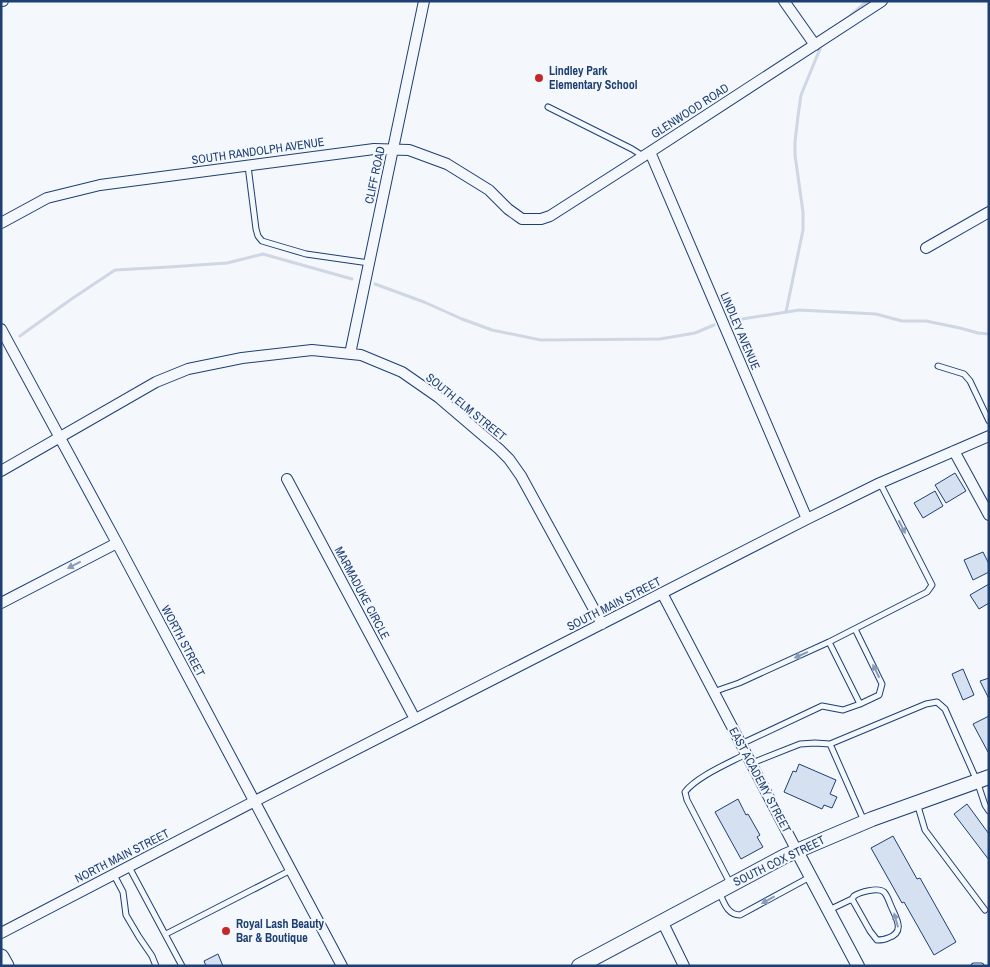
<svg xmlns="http://www.w3.org/2000/svg" width="990" height="967" font-family="'Archivo Narrow',sans-serif">
	<style>
		.lines { fill: none; stroke-linecap: round; stroke-linejoin: round }
		.stream { stroke: #cfd7e4; stroke-width: 3 }
		.building { fill: #d5e0f0; stroke: #1d3f73 }
		.service-casing { stroke: #1d3f73; stroke-width: 7 }
		.minor-casing { stroke: #1d3f73; stroke-width: 12 }
		.tertiary-casing { stroke: #1d3f73; stroke-width: 14 }
		.secondary-casing { stroke: #1d3f73; stroke-width: 16 }
		.primary-casing { stroke: #1d3f73; stroke-width: 17 }
		.service { stroke: #f4f7fb; stroke-width: 5 }
		.minor { stroke: #f4f7fb; stroke-width: 10 }
		.tertiary { stroke: #f4f7fb; stroke-width: 12 }
		.secondary { stroke: #f4f7fb; stroke-width: 14 }
		.primary { stroke: #f4f7fb; stroke-width: 15 }
		.oneway { fill: #889bb7 }
		.poi-dot { fill: #c62828; stroke: #f4f7fb; stroke-width: 2 }
		.labels { text-anchor: middle; stroke-width: 4; stroke-linejoin: round; paint-order: stroke }
		.poi-label { font-size: 12px; font-weight: bold; fill: #1d3f73; stroke: #f4f7fb; text-anchor: start }
		.street-label { font-size: 12px; fill: #1d3f73; stroke: #f4f7fb }
	</style>
	<rect width="100%" height="100%" fill="#f4f7fb"/>
	<g class="lines">
		<path class="stream" d="M 851,15 L 867,1
			M 375,284 L 424,302 L 462,319 L 492,330 L 541,340 L 660,339 L 695,333 L 714,325
			M 786,312 L 803,230 L 803,212 L 795,155 L 795,142 L 798,116 L 801,95 L 822,44
			M 730,321 L 799,310 L 876,314 L 902,321 L 926,321 L 960,328 L 978,333 L 989,334
			M 20,336 L 70,300 L 115,270 L 169,267 L 227,263 L 263,254 L 352,279"/>
	</g>
	<path class="building" d="M 955,473 L 966,491 L 946,503 L 935,485 Z
		M 935,491 L 943,506 L 923,518 L 914,503 Z
		M 983,552 L 989,564 L 989,572 L 973,580 L 964,560 Z
		M 989,584 L 989,603 L 979,609 L 970,595 Z
		M 963,669 L 974,695 L 963,700 L 952,674 Z
		M 989,678 L 989,699 L 980,681 Z
		M 989,716 L 989,752 L 988,752 L 973,724 Z
		M 799,764 L 836,780 L 830,794 L 837,797 L 832,808 L 824,805 L 822,809 L 784,792 L 793,771 L 796,772 Z
		M 738,799 L 746,815 L 748,814 L 760,835 L 757,837 L 763,847 L 741,859 L 715,812 Z
		M 967,804 L 989,834 L 989,860 L 954,814 Z
		M 893,836 L 917,879 L 920,878 L 956,942 L 934,955 L 904,902 L 902,903 L 871,848 Z
		M 218,954 L 223,966 L 206,966 L 204,961 Z"/>
	<g class="lines">
		<g class="service-casing">
			<path id="service" d="M 548,107 L 632,149 L 643,156
				M 248,166 L 256,229 L 258,236 L 262,241 L 306,254 L 369,263
				M 938,366 L 964,374 L 970,381 L 989,421
				M 829,642 L 860,704
				M 713,692 L 739,683 L 829,642 L 927,592 L 932,585 L 880,483
				M 741,744 L 822,706 L 843,710 L 860,704 L 879,695 L 882,684 L 855,629
				M 830,744 L 864,821
				M 752,763 L 800,744 L 815,743 L 830,744 L 926,704 L 937,702 L 945,709 L 977,781 L 985,805 L 989,811
				M 917,803 L 925,830 L 985,910
				M 129,867 L 182,966
				M 114,875 L 123,892 L 126,915 L 139,937 L 152,956 L 156,966
				M 730,883 L 687,800 L 685,792 C 696,777 729,763 746,754
				M 719,892 C 724,902 727,915 740,915 L 810,877
				M 829,910 L 852,899 L 854,896 C 860,892 878,887 884,892 C 887,895 889,901 891,906 C 896,918 906,932 888,938 C 884,940 881,940 877,940 L 870,931 L 852,899
				M 166,934 L 291,870
				M 974,966 L 981,966"/>
		</g>
		<g class="minor-casing">
			<path id="minor" d="M 1,1 L 3,1
				M 784,1 L 815,45
				M 650,152 L 807,519
				M 1,223 L 47,198 L 100,185 L 374,149 L 409,150 L 447,164 L 489,190 L 508,209 L 522,219 L 541,219 L 550,216 L 650,152 L 882,1
				M 926,248 L 989,212
				M 1,329 L 117,543 L 342,966
				M 350,354 L 424,1
				M 954,451 L 989,515
				M 1,471 L 156,382 L 188,369 L 242,358 L 312,350 L 361,355 L 402,372 L 438,397 L 499,449 L 509,459 L 521,476 L 602,624
				M 287,479 L 415,719
				M 662,593 L 797,851
				M 1,603 L 117,543
				M 662,921 L 684,966
				M 1,933 L 255,801 L 807,519 L 880,483 L 989,436"/>
		</g>
		<g class="tertiary-casing">
			<path id="tertiary" d="M 797,851 L 858,966"/>
		</g>
		<g class="secondary-casing">
			<path id="secondary" d="M 579,966 L 785,856 L 872,819 L 989,777"/>
		</g>
		<g class="primary-casing">
			<path id="primary" d="M 1,957 L 6,966"/>
		</g>
		<use href="#service" class="service"/>
		<use href="#minor" class="minor"/>
		<use href="#tertiary" class="tertiary"/>
		<use href="#secondary" class="secondary"/>
		<use href="#primary" class="primary"/>
	</g>
	<defs><path id="oneway-solid" d="M-6-.8H1V-3.2L6.5 0L1 3.2V.8H-6Z" transform="scale(1.25)"/></defs>
	<g class="oneway">
		<use href="#oneway-solid" transform="translate(902 527) rotate(63)"/>
		<use href="#oneway-solid" transform="translate(74 565) rotate(153)"/>
		<use href="#oneway-solid" transform="translate(801 655) rotate(156)"/>
		<use href="#oneway-solid" transform="translate(876 671) rotate(-116)"/>
		<use href="#oneway-solid" transform="translate(768 900) rotate(151)"/>
		<use href="#oneway-solid" transform="translate(896 920) rotate(-106)"/>
	</g>
	<g class="poi-dot">
		<circle cx="539" cy="78" r="5"/>
		<circle cx="226" cy="931" r="5"/>
	</g>
	<g class="labels">
		<g class="poi-label">
			<text x="549" y="75">Lindley Park<tspan x="549" dy="14">Elementary School</tspan></text>
			<text x="236" y="928">Royal Lash Beauty<tspan x="236" dy="14">Bar &amp; Boutique</tspan></text>
		</g>
		<g class="street-label">
			<text transform="translate(690 111) rotate(-33)" y="4">GLENWOOD ROAD</text>
			<text transform="translate(258 151) rotate(-8)" y="4">SOUTH RANDOLPH AVENUE</text>
			<text transform="translate(375 175) rotate(-78)" y="4">CLIFF ROAD</text>
			<text transform="translate(740 331) rotate(67)" y="4">LINDLEY AVENUE</text>
			<text transform="translate(466 407) rotate(39)" y="4">SOUTH ELM STREET</text>
			<text transform="translate(362 593) rotate(62)" y="4">MARMADUKE CIRCLE</text>
			<text transform="translate(614 604) rotate(-27)" y="4">SOUTH MAIN STREET</text>
			<text transform="translate(183 641) rotate(62)" y="4">WORTH STREET</text>
			<text transform="translate(760 780) rotate(62)" y="4">EAST ACADEMY STREET</text>
			<text transform="translate(122 856) rotate(-27)" y="4">NORTH MAIN STREET</text>
			<text transform="translate(779 861) rotate(-26)" y="4">SOUTH COX STREET</text>
		</g>
	</g>
	<rect width="990" height="967" fill="none" stroke="#1d3f73" stroke-width="5"/>
</svg>
